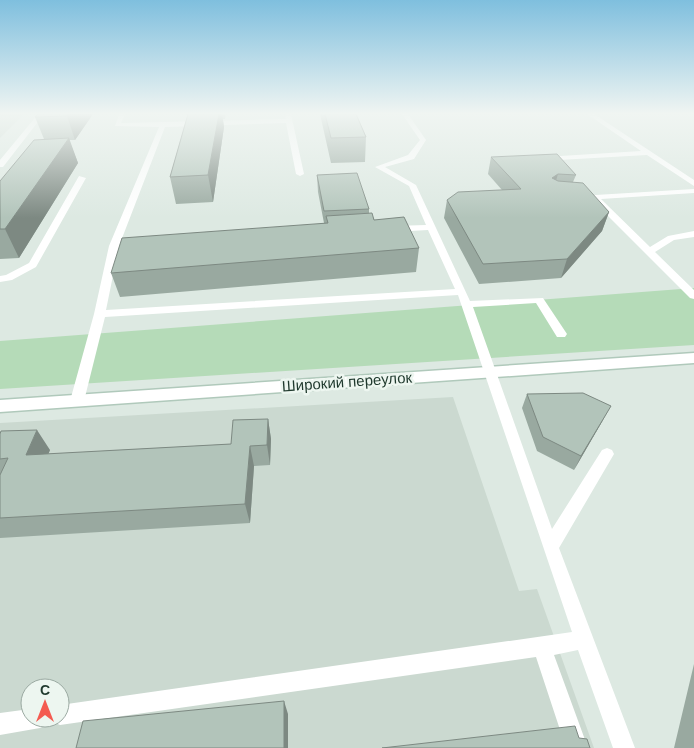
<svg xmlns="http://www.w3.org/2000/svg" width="694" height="748" font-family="Arial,sans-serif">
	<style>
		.built { fill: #cbd9d0; fill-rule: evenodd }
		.green { fill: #b5dbb8 }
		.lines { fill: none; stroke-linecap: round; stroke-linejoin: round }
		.secondary-casing { stroke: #b0c9bb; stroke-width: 3 }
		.lane { fill: #fff; fill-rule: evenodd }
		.secondary { fill: #fff; fill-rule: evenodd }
		.wall { fill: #99a9a0 }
		.shaded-wall { fill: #7d8982 }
		.building { fill: #b2c4ba; stroke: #7d8982 }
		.labels { text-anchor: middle; stroke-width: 5; stroke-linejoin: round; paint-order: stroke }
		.street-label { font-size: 15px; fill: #1f392d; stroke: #edf6f0 }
	</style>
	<rect width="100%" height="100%" fill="#dde9e2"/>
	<path class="built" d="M 0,114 L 24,114 L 0,138 Z
		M 453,397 L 519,591 L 537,589 L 594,748 L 0,748 L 0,423 ZM 30,688 L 60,688 L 60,718 L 30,718 Z"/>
	<path class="green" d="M 694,288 L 694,345 L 0,389 L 0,341 Z"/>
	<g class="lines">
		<g class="secondary-casing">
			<path id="secondary" d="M 694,353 L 694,363 L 0,412 L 0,400 Z"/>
		</g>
		<path class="lane" d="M 38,114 L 44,114 L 3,167 L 0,167 L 0,160 Z
			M 119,114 L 125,114 L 121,123 L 286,119 L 285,114 L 291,114 L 304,174 L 300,176 L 296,174 L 286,123 L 165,127 L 119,246 L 106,310 L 455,289 L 428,230 L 393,232 L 389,229 L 393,226 L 426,225 L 409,186 L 375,167 L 408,155 L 420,140 L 402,114 L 408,114 L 426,140 L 414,159 L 385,167 L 416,185 L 470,301 L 543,298 L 567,334 L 565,337 L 557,337 L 536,303 L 473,307 L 552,529 L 602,450 L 607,448 L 612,450 L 614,454 L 559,548 L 635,748 L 613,748 L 578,650 L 554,655 L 588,748 L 566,748 L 536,657 L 60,725 L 53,722 L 51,718 L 60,718 L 60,705 L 572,632 L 458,295 L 105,317 L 84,401 L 82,404 L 72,404 L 70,401 L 94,314 L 109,246 L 159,127 L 115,126 Z
			M 587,114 L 594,114 L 694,180 L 694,186 L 647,155 L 541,161 L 541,157 L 544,157 L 641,151 Z
			M 79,176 L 86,178 L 36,267 L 12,280 L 0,282 L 0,276 L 6,275 L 29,263 Z
			M 694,189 L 694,193 L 601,199 L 650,247 L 668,236 L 694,231 L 694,237 L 674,240 L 655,252 L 694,290 L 694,299 L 690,298 L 592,200 L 579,200 L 575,198 L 579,196 Z
			M 30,709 L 30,718 L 50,718 L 47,725 L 40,728 L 0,735 L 0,713 Z"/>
		<use href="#secondary" class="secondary"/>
	</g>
	<path class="wall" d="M 38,114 L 93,114 L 75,140 L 69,140 L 78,163 L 19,258 L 0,259 L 0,181 L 44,139 L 35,117 Z
		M 188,114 L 226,114 L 225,119 L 223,119 L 224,127 L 213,202 L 176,204 L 170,177 Z
		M 320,114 L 356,114 L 366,137 L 365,162 L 331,163 Z
		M 491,157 L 576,175 L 573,182 L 609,212 L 602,231 L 561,278 L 479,284 L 444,218 L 447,200 L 502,190 L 488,174 Z
		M 317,175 L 369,209 L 369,213 L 374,220 L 419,248 L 416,272 L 120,297 L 111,273 L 324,223 L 318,192 Z
		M 527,394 L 603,420 L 574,470 L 537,451 L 522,408 Z
		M 268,419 L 271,439 L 270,465 L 254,466 L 250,523 L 0,538 L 0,434 L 50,450 L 48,454 L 231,444 Z
		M 694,664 L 694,748 L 674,748 Z"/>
	<path class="shaded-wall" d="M 69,114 L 93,114 L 75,140 L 67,116 Z
		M 219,114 L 222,114 L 224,127 L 213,202 L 208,175 Z
		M 69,138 L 78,163 L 19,258 L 5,229 Z
		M 558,174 L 553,191 L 552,178 Z
		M 609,212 L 602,231 L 561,278 L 567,259 Z
		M 611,406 L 603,420 L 574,470 L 581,456 Z
		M 268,419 L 271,439 L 270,465 L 267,445 Z
		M 37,430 L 50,450 L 40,474 L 26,455 Z
		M 250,446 L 254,466 L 250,523 L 245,504 Z
		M 284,701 L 288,714 L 288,748 L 284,748 Z"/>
	<path class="building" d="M 38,114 L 69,114 L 67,116 L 35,117 Z
		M 188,114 L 219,114 L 208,175 L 170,177 Z
		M 325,114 L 356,114 L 366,137 L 331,138 Z
		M 69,138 L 5,229 L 0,229 L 0,181 L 34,140 Z
		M 557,154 L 576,175 L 558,174 L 552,178 L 558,181 L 583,183 L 609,212 L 567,259 L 483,264 L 447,200 L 458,192 L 521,189 L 491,157 Z
		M 357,173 L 369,209 L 324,211 L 317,175 Z
		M 372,213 L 374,220 L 404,217 L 419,248 L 111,273 L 122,238 L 328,223 L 326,216 Z
		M 583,393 L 611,406 L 581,456 L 543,437 L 527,394 Z
		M 268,419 L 267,445 L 250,446 L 245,504 L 0,518 L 0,475 L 8,458 L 0,459 L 0,434 L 1,431 L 37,430 L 26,455 L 231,444 L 233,420 Z
		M 284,701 L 284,748 L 76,748 L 83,721 Z
		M 575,726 L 579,738 L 587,739 L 590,748 L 382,748 Z"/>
	<linearGradient id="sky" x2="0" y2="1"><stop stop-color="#7fbfde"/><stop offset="0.52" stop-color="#f0f5f2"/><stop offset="1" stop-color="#f0f5f2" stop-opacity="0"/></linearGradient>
	<rect width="694" height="218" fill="url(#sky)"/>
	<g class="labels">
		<g class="street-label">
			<text transform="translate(347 382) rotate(-4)" y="5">Широкий переулок</text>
		</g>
	</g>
	<g transform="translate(45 703)"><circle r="24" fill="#edf6f0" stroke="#9baaa2"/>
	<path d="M0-4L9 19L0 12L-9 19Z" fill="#f45b51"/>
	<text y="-8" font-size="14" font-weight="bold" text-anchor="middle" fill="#1f392d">С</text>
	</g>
</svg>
